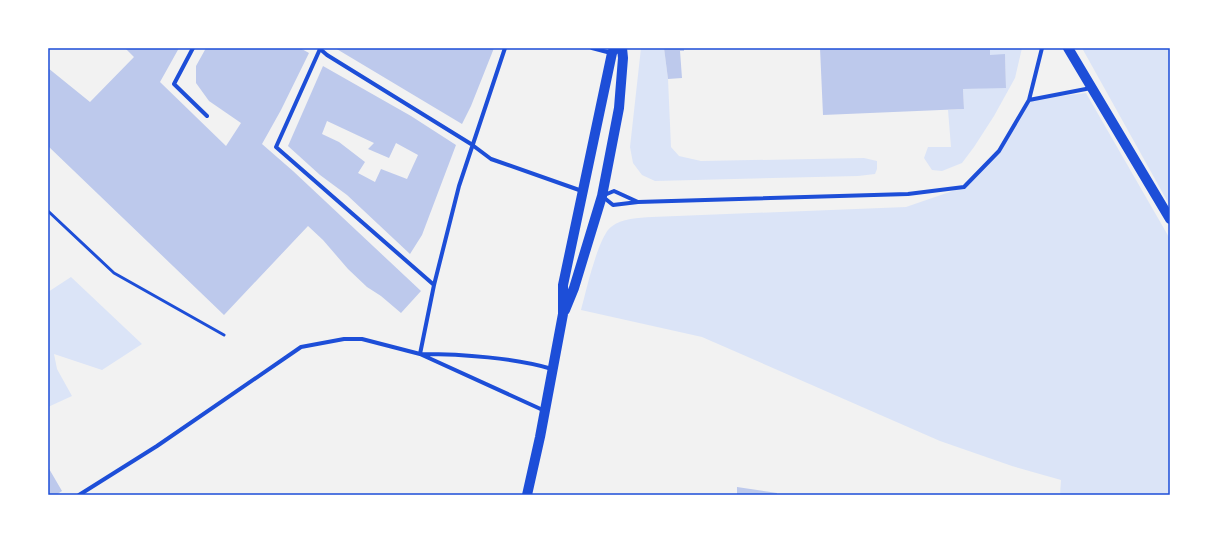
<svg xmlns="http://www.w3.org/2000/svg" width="1218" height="543" font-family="Signika,sans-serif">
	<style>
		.green { fill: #dbe4f7 }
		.building { fill: #bdc9ec; fill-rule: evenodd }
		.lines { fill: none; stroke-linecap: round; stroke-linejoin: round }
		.service { stroke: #1d4ed8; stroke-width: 3 }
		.minor { stroke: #1d4ed8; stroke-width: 4 }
		.primary { stroke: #1d4ed8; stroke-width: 10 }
		.neatline { fill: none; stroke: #1d4ed8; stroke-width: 1.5 }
	</style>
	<rect width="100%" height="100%" fill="#f2f2f2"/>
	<path class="green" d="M 641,48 L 664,48 L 668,79 L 671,147 L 679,156 L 701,161 L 864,158 L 877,161 L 877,169 L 875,174 L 858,176 L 655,181 L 642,175 L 633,163 L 630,147 Z
		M 990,48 L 1022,48 L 1015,78 L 994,116 L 974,147 L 962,163 L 942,171 L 932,170 L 924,158 L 928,147 L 951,147 L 948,110 L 964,109 L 963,89 L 1006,87 L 1005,55 L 990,55 Z
		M 1082,48 L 1170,48 L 1170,206 Z
		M 1086,93 L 1170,239 L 1170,495 L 1060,495 L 1061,480 L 1012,466 L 940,441 L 702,337 L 581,310 C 586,292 598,237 611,227 C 622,218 638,218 652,217 L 906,207 L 964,187 L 999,151 L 1029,100 Z
		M 71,277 L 142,344 L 102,370 L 54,354 L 57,369 L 72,396 L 48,407 L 48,292 Z"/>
	<path class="building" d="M 125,48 L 179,48 L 160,82 L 226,146 L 241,123 L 209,101 L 196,83 L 196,66 L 206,48 L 300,48 L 309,53 L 281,110 L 262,144 L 293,171 L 421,291 L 401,313 L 381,296 L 367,287 L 348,269 L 323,240 L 308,226 L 224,315 L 48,146 L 48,68 L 90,102 L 134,57 Z
		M 335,48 L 494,48 L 471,106 L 462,124 Z
		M 664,48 L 684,48 L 684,51 L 680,51 L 682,78 L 668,79 Z
		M 820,48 L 990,48 L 990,55 L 1005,54 L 1006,88 L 963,89 L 964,109 L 823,115 Z
		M 323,66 L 411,116 L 456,145 L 422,235 L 410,254 L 347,195 L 320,175 L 288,146 ZM 327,121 L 374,143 L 368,149 L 389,158 L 396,143 L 418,155 L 407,179 L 381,169 L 375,182 L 358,173 L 365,162 L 339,142 L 322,134 Z
		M 48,467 L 62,491 L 56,495 L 48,495 Z
		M 737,487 L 777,493 L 777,495 L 737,495 Z"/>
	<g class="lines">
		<path class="service" d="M 48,211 L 114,273 L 224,335"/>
		<path class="minor" d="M 193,48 L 174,84 L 207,116
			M 319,48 L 327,55 L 471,144 L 491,159 L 582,191
			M 592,48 L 611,53
			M 320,49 L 276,147 L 434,285
			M 1029,100 L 1091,88
			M 638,202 L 614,191 L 602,196 L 613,205 L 638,202 L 908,194 L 964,187 L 999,151 L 1029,100 L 1042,48
			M 420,354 L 434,285 L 459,186 L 505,48
			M 422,354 C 462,354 515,358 552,369
			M 79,495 L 157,446 L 301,347 L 344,339 L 362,339 L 420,354 L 545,411"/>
		<path class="primary" d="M 1068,48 L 1170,219
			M 565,310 L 574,288 L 602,196 L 619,108 L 623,58 L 622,48
			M 527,495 L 540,437 L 563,314 L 563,285 L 612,53 L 615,48"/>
	</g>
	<rect width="1218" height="543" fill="none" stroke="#ffffff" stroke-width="98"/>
	<rect x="49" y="49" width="1120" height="445" class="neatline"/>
</svg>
